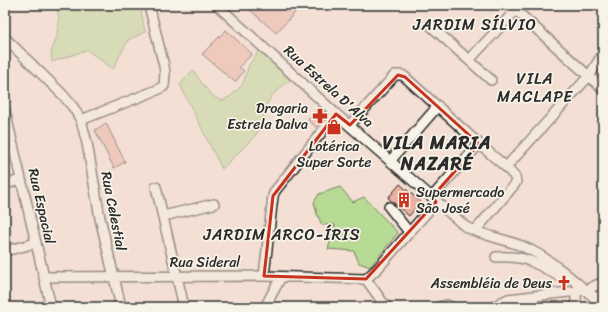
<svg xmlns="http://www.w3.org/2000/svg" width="608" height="312" font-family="Sriracha,sans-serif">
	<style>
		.green { fill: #b7da94; stroke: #718260 }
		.building { fill: #eab1a1; stroke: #2b2b2b }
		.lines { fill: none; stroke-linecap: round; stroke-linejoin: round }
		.minor-casing { stroke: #2b2b2b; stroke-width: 12 }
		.minor { stroke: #f7f3e8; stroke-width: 9 }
		.marked { fill: none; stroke: #c8321e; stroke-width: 3; stroke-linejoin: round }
		.labels { text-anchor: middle; stroke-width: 3.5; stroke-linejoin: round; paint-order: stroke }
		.street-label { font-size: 14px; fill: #2b2b2b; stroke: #f7f3e8 }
		.poi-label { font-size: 14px; fill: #2b2b2b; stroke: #f7f3e8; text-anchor: end }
		.quarter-label { font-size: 16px; letter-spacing: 1px; fill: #2b2b2b; stroke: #f7f3e8 }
		.district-label { font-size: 18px; font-weight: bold; letter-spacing: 1px; fill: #2b2b2b; stroke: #f7f3e8 }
	</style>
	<rect width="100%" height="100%" fill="#f3dfd3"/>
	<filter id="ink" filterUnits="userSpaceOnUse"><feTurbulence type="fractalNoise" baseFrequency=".025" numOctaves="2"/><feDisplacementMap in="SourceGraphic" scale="8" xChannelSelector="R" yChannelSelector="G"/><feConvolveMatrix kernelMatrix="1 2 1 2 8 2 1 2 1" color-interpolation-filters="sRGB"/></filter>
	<g filter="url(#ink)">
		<path class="green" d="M 55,5 L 140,5 L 145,32 L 128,40 L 113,69 L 87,50 L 52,62 L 51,53 L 57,36 L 59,16 Z
			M 259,51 L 290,80 L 272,95 L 262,113 L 266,120 L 254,137 L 222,169 L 180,85 L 193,70 C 201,81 209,97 222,101 L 231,96 L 243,84 L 249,65 Z
			M 340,187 L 353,202 L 364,197 L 398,233 L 370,267 L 359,263 L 354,251 L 328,249 L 335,225 L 322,225 L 317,214 L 314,202 L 319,194 Z"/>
		<path class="building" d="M 252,5 L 302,5 L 276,33 L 249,9 Z
			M 226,30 L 252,54 L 239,67 L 244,71 L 235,82 L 202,54 Z
			M 317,110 L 325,117 L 316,127 L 308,120 Z
			M 106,123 L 125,162 L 114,168 L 95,130 Z
			M 400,184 L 421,202 L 409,216 L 388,198 Z"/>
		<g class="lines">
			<g class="minor-casing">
				<path id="minor" d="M 217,5 L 336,114 L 466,227 C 484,236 505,239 524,247 C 550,258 573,280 595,298 L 603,295
					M 510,5 L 603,89
					M 432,27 L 491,80
					M 5,38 L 63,95 L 73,107 L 81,120 L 157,90 L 164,86 L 165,73 L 164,66 L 149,5
					M 469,60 L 516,10
					M 5,111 L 51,307
					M 81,120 L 87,143 L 100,218 L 121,307
					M 350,125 L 395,75 L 402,75 L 405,77 L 479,144 L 506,167 L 515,177 L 516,182 L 514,185 L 475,231
					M 391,160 L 438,106
					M 506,167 L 589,76 L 603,54
					M 5,184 L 21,180
					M 156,187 L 184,307
					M 432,197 L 479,144
					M 389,207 L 409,232
					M 163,216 L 214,204
					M 5,251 L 36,243
					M 496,257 C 528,255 536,264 563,278
					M 264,276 L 273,196 L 275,191 L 336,114
					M 44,277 L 264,276 L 366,279
					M 265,307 L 281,277
					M 386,307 L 366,279 L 378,268 L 436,202
					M 439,307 L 447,305 L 451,307
					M 493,307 L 502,302 L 508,299 L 586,290 L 603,282
					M 576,307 L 576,292"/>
			</g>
			<use href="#minor" class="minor"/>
		</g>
	</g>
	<path d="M0 0H608V312H0ZM 398,75 L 405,77 L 479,144 L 432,197 L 436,202 L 366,279 L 264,276 L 273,196 L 336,114 L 350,125 Z" fill="#f3dfd3" fill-opacity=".55" fill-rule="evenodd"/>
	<path class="marked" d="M 398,75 L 405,77 L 479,144 L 432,197 L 436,202 L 366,279 L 264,276 L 273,196 L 336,114 L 350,125 Z"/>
	<defs>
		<g id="pharmacy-bare" transform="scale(1.2)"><path d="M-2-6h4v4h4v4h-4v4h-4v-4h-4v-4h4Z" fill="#c8321e" stroke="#f7f3e8" stroke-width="2.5" paint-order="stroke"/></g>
		<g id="shop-bare" transform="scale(1.2)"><path d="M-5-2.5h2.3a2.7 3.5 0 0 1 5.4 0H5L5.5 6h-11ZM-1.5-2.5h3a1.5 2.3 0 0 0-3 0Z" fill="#c8321e" stroke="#f7f3e8" stroke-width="2.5" paint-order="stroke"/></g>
		<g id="building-bare" transform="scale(1.2)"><path d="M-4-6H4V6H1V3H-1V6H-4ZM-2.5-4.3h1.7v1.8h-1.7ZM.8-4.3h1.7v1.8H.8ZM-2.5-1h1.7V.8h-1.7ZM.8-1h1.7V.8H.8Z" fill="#c8321e" stroke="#f7f3e8" stroke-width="2.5" paint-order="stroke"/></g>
		<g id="church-bare" transform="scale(1.2)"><path d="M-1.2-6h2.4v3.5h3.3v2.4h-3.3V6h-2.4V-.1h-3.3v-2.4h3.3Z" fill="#c8321e" stroke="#f7f3e8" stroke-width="2.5" paint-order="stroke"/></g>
	</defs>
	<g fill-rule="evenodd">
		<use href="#pharmacy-bare" x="320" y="116"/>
		<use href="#shop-bare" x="334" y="127"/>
		<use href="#building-bare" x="404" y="200"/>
		<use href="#church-bare" x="564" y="283"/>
	</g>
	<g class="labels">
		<g class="street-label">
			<text transform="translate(329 86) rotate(42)" y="5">Rua Estrela D'Alva</text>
			<text transform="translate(42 206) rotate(77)" y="5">Rua Espacial</text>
			<text transform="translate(114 211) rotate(79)" y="5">Rua Celestial</text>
			<text x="205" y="267">Rua Sideral</text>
		</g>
		<g class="poi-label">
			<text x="308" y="113">Drogaria<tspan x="308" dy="16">Estrela Dalva</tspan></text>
			<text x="334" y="151" text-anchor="middle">Lotérica<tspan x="334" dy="16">Super Sorte</tspan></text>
			<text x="416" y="197" text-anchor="start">Supermercado<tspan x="416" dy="16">São José</tspan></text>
			<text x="552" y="288">Assembléia de Deus</text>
		</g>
		<g class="quarter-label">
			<text x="475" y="30">JARDIM SÍLVIO</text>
			<text x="535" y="84">VILA<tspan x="535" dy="18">MACLAPE</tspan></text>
			<text x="282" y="240">JARDIM ARCO-ÍRIS</text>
		</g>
		<g class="district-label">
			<text x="437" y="149">VILA MARIA<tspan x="437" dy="21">NAZARÉ</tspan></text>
		</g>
	</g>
	<rect width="608" height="312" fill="none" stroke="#f7f3e8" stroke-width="20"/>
	<rect x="10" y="10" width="588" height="292" fill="none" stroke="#2b2b2b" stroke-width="1.5" filter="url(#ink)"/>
</svg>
